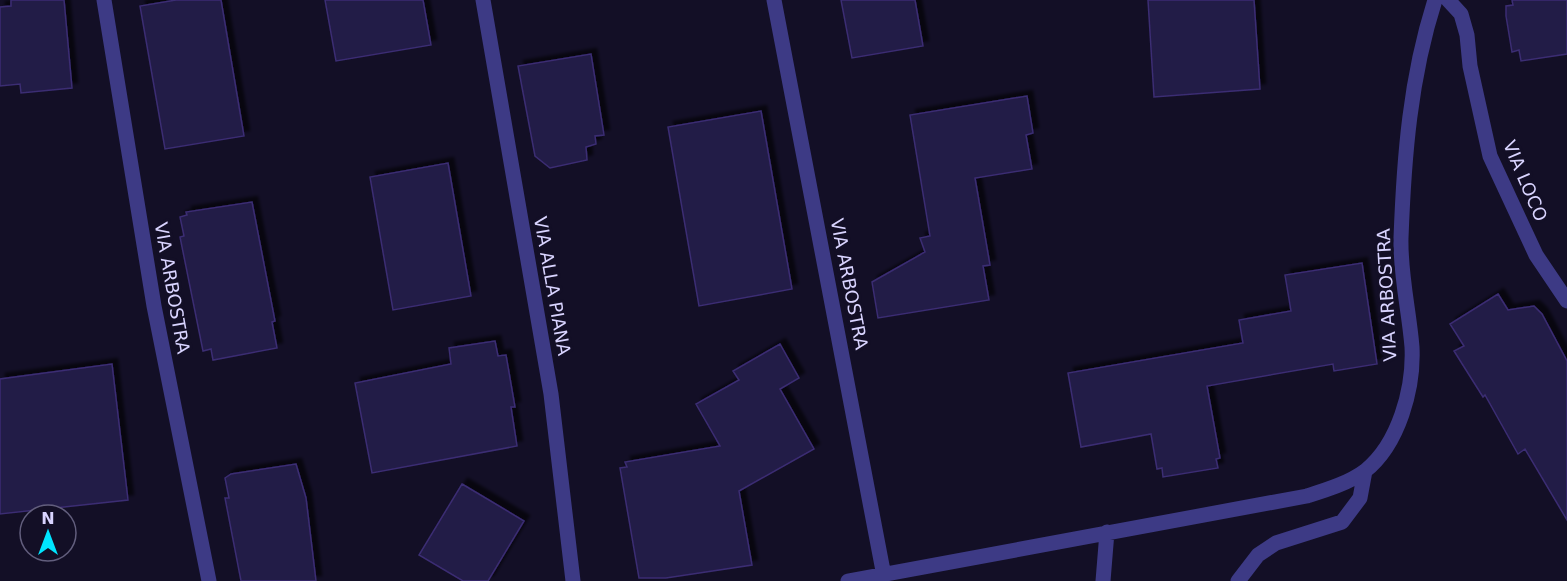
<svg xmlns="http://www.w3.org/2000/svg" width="1567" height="581" font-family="'DejaVu Sans',sans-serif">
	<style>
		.building { fill: #241b47; stroke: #3b2d73; stroke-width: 1.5; filter: url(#shadow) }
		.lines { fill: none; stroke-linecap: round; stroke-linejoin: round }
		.minor { stroke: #3d3a85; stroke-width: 15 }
		.labels { text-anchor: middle; stroke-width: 6; stroke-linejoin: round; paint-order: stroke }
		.street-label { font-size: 18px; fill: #d9d4ff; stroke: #130f26 }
	</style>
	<defs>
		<filter id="shadow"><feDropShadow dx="5.5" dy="-5.5" stdDeviation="1.5" flood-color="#0009"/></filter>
	</defs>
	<rect width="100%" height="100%" fill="#130f26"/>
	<path class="building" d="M 11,0 L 64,0 L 72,88 L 21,93 L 20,84 L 0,86 L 0,7 L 11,6 Z
		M 176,0 L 221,0 L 244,136 L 165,149 L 140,6 Z
		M 325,0 L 423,0 L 431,45 L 336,61 Z
		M 841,0 L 915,0 L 923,46 L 852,58 Z
		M 1148,0 L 1254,0 L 1260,89 L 1154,97 Z
		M 1512,0 L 1567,0 L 1567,54 L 1521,61 L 1519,50 L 1512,52 L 1506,16 L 1506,6 L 1513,5 Z
		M 591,54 L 604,135 L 595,136 L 596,144 L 586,147 L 587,160 L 550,168 L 535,156 L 518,66 Z
		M 1027,96 L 1033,133 L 1026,135 L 1032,169 L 975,178 L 990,265 L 983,266 L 989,300 L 878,318 L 872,282 L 925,252 L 920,238 L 930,236 L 910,115 Z
		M 761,111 L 792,289 L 699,306 L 668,127 Z
		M 448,163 L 471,296 L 393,310 L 370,177 Z
		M 252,202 L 275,321 L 272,322 L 277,348 L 213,360 L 211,349 L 203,351 L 180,237 L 184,236 L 180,217 L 187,215 L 186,212 Z
		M 1362,263 L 1377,364 L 1334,371 L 1333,364 L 1207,386 L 1220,458 L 1216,459 L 1218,468 L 1163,477 L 1162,468 L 1157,469 L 1151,434 L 1081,447 L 1068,373 L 1243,343 L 1239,320 L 1291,311 L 1285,275 Z
		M 1498,294 L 1508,310 L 1534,306 L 1542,314 L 1567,361 L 1567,520 L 1525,449 L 1518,454 L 1485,395 L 1483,397 L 1454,351 L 1464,346 L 1450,324 Z
		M 495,341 L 498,356 L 506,355 L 515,407 L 511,407 L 517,446 L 372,473 L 355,383 L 451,364 L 449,348 Z
		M 780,344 L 799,378 L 780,389 L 814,449 L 739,491 L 752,565 L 666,578 L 639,578 L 620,468 L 627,467 L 625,462 L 720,446 L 696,404 L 739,380 L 733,371 Z
		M 112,364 L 128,500 L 0,514 L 0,379 Z
		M 296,464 L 306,498 L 316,581 L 241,581 L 225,498 L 229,498 L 225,478 L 231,474 Z
		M 462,484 L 524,521 L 488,581 L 463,581 L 419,555 Z"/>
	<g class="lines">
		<path class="minor" d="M 104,0 L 154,306 L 209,581
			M 483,0 L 551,394 L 573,581
			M 774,0 L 884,576
			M 1448,0 L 1461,14 L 1467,35 L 1470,66 L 1490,156 L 1536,255 L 1567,301
			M 848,581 L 1307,496 C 1326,490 1349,483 1365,471 C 1399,444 1414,388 1412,347 C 1409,310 1400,274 1401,238 C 1404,157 1410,78 1435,0
			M 1103,581 L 1107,532
			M 1238,581 L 1258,555 L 1276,543 L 1342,522 L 1360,498 L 1365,471"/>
	</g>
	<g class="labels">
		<g class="street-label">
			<text transform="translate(1525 181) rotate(67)" y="6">VIA LOCO</text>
			<text transform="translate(849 284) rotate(79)" y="6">VIA ARBOSTRA</text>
			<text transform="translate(552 286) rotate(80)" y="6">VIA ALLA PIANA</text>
			<text transform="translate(172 288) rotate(80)" y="6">VIA ARBOSTRA</text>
			<text transform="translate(1387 295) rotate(-93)" y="6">VIA ARBOSTRA</text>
		</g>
	</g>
	<g transform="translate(48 533)"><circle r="28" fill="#130f26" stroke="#625e7d" stroke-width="1.5"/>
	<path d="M0-4.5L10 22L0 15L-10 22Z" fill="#00e5ff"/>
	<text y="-9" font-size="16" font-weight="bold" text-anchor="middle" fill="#d9d4ff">N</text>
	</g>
</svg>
